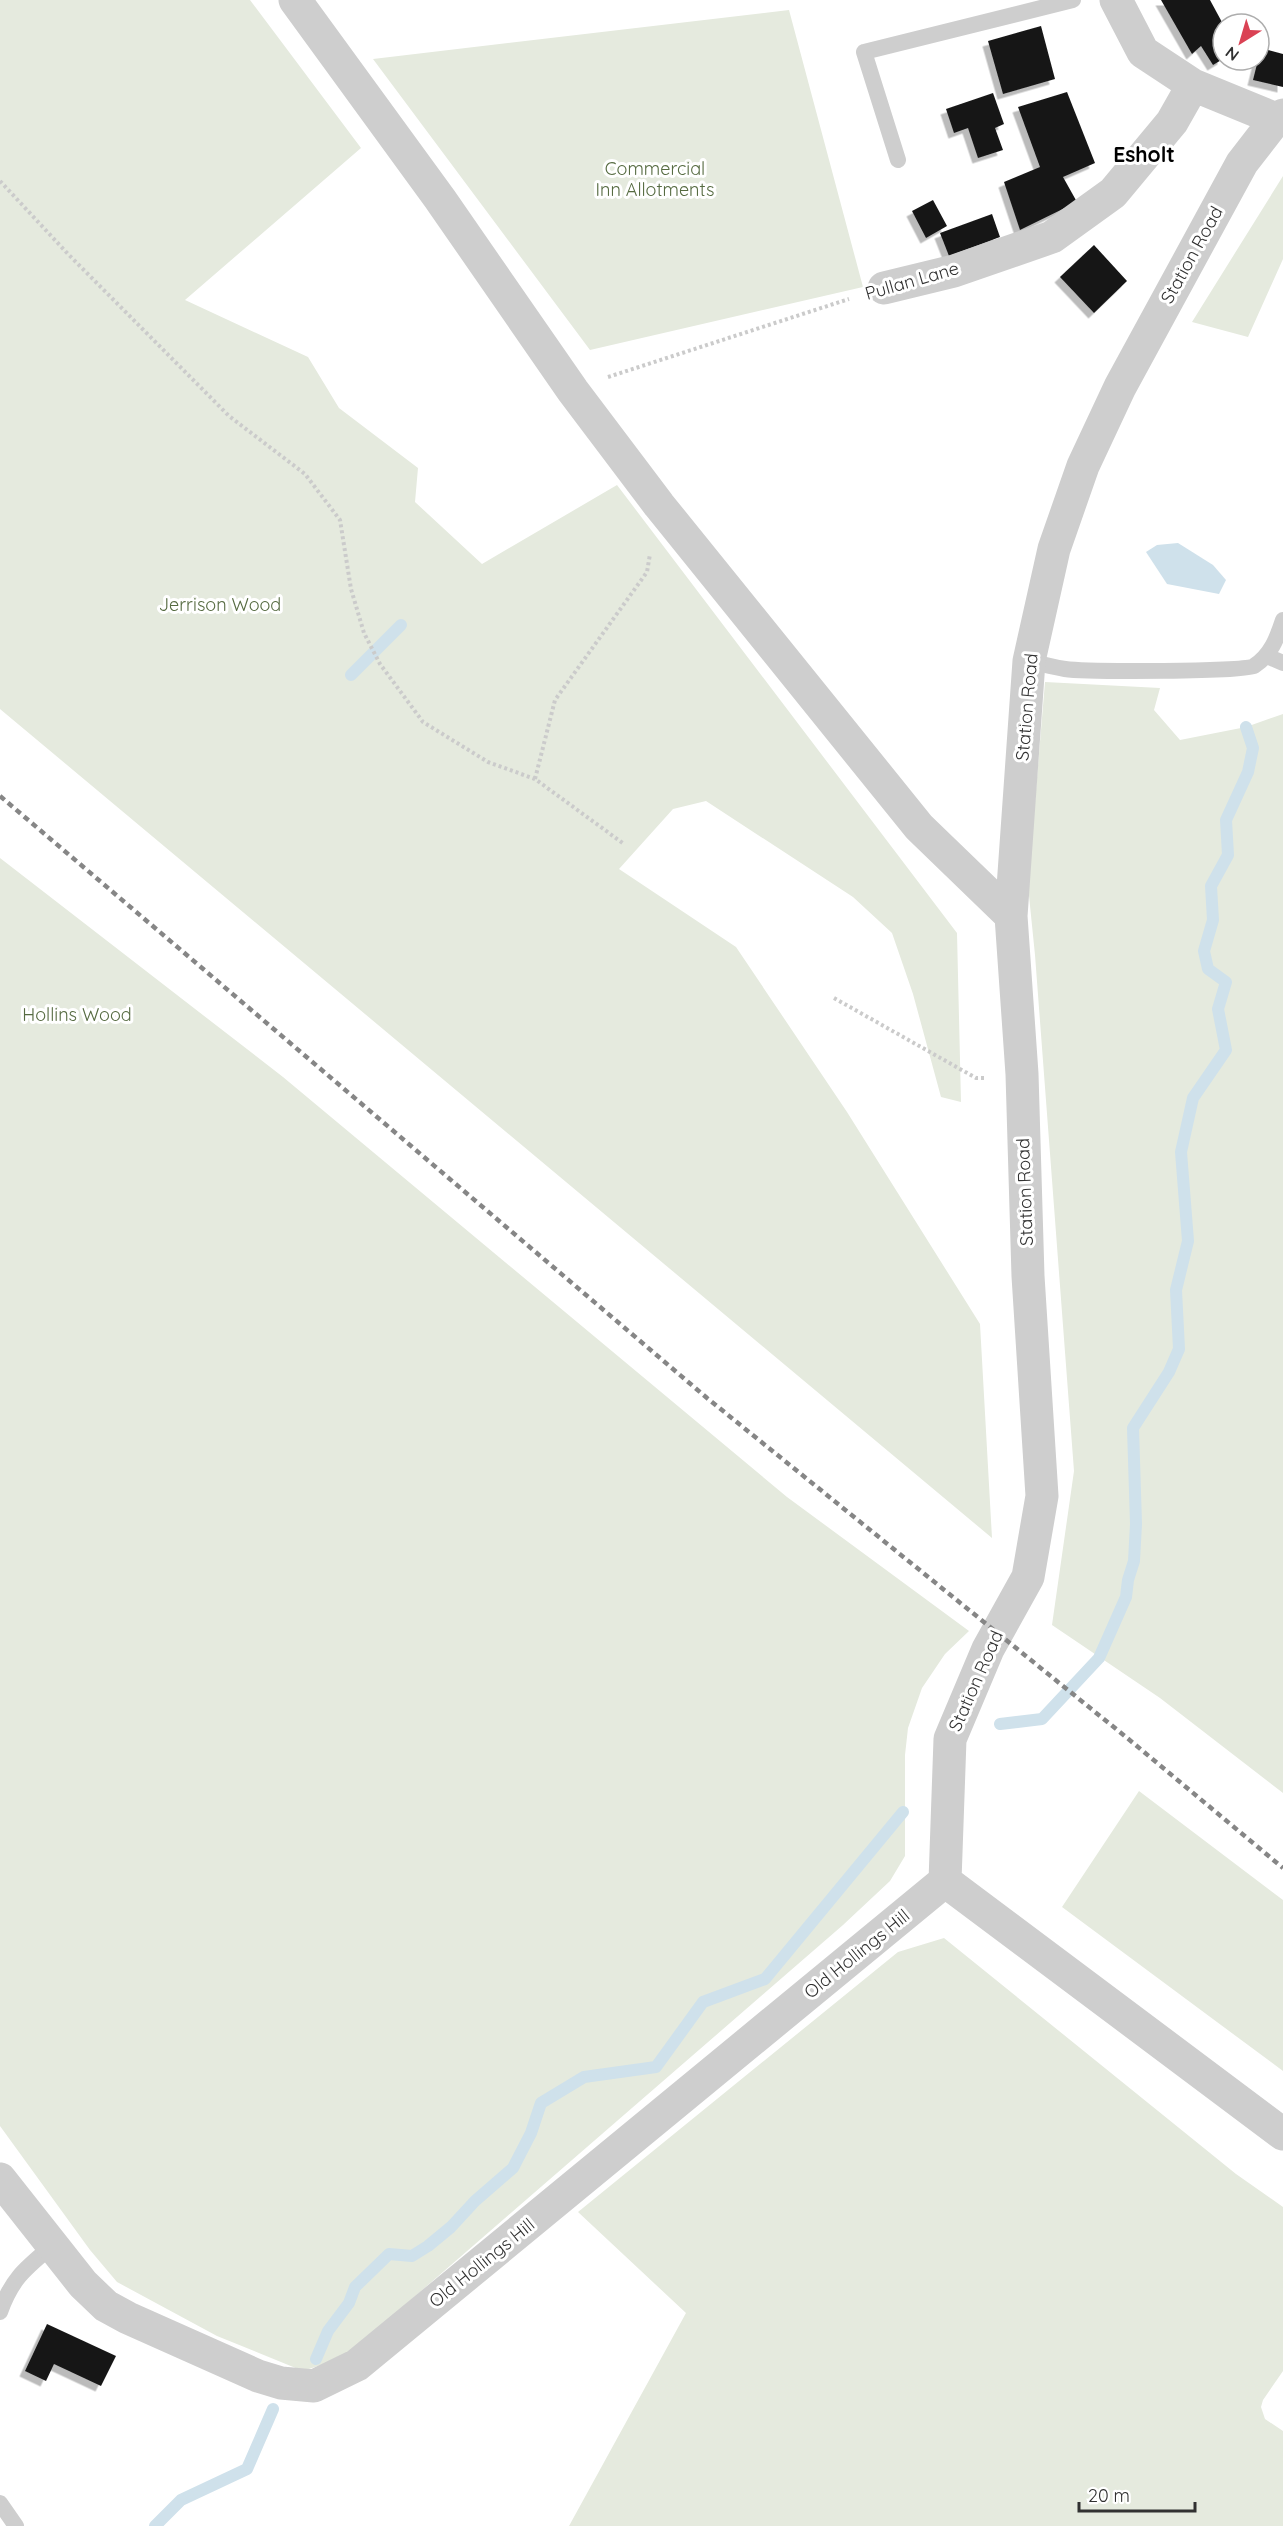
<svg xmlns="http://www.w3.org/2000/svg" width="1283" height="2526" font-family="Quicksand,sans-serif">
	<style>
		.green { fill: #e5eade }
		.water { fill: #cfe1eb }
		.lines { fill: none; stroke-linecap: round; stroke-linejoin: round }
		.stream { stroke: #cfe1eb; stroke-width: 12 }
		.building { fill: #181818; filter: url(#shadow) }
		.path { stroke: #cbcbcb; stroke-width: 4; stroke-dasharray: 3 3; stroke-linecap: butt }
		.service { stroke: #cecece; stroke-width: 16 }
		.minor { stroke: #cecece; stroke-width: 33 }
		.rail { stroke: #868686; stroke-width: 4.5; stroke-dasharray: 6 4.5; stroke-linecap: butt }
		.labels { text-anchor: middle; stroke-width: 6; stroke-linejoin: round; paint-order: stroke }
		.park-label { font-size: 18px; fill: #566b41; stroke: #fff }
		.street-label { font-size: 18px; fill: #313131; stroke: #fff }
		.quarter-label { font-size: 21px; font-weight: bold; fill: #000; stroke: #fff }
	</style>
	<defs>
		<filter id="shadow"><feDropShadow dx="-5.5" dy="5.5" stdDeviation="0" flood-color="#0004"/></filter>
	</defs>
	<rect width="100%" height="100%" fill="#fff"/>
	<path class="green" d="M 0,0 L 250,0 L 361,148 L 185,300 L 308,357 L 339,408 L 418,468 L 415,502 L 482,564 L 617,485 L 957,933 L 961,1102 L 941,1097 L 913,994 L 892,933 L 853,897 L 706,801 L 673,809 L 619,869 L 736,947 L 847,1112 L 980,1324 L 992,1538 L 0,709 Z
		M 789,10 L 863,287 L 590,350 L 373,59 Z
		M 1283,176 L 1283,259 L 1248,337 L 1192,322 Z
		M 1045,682 L 1160,688 L 1154,710 L 1180,740 L 1246,727 L 1283,714 L 1283,1793 L 1160,1698 L 1052,1625 L 1074,1471 L 1035,955 L 1028,886 Z
		M 0,858 L 283,1077 L 787,1497 L 969,1631 L 945,1654 L 922,1688 L 908,1728 L 905,1755 L 905,1856 L 890,1881 L 843,1925 L 345,2357 L 303,2371 L 217,2336 L 117,2282 L 90,2250 L 0,2126 Z
		M 1139,1791 L 1283,1900 L 1283,2071 L 1062,1907 Z
		M 944,1938 L 1236,2174 L 1283,2207 L 1283,2371 L 1263,2400 L 1261,2407 L 1265,2419 L 1283,2431 L 1283,2526 L 569,2526 L 686,2313 L 578,2212 L 898,1952 Z"/>
	<path class="water" d="M 1178,543 L 1213,565 L 1226,580 L 1219,594 L 1167,584 L 1146,552 L 1157,545 Z"/>
	<g class="lines">
		<path class="stream" d="M 351,675 L 401,625
			M 1000,1724 L 1042,1719 L 1099,1658 L 1126,1597 L 1128,1580 L 1134,1561 L 1136,1524 L 1133,1428 L 1169,1372 L 1179,1349 L 1176,1290 L 1188,1241 L 1181,1152 L 1193,1098 L 1226,1050 L 1218,1009 L 1226,982 L 1208,969 L 1204,951 L 1213,920 L 1211,886 L 1228,855 L 1226,820 L 1248,772 L 1253,748 L 1246,727
			M 316,2359 L 328,2331 L 349,2303 L 355,2287 L 389,2254 L 412,2256 L 428,2246 L 451,2227 L 475,2201 L 513,2168 L 531,2133 L 541,2103 L 584,2077 L 656,2067 L 703,2002 L 765,1979 L 903,1812
			M 155,2526 L 181,2500 L 247,2469 L 273,2409"/>
	</g>
	<path class="building" d="M 1161,0 L 1210,0 L 1223,24 L 1223,31 L 1216,35 L 1223,47 L 1223,59 L 1213,65 L 1201,46 L 1192,54 Z
		M 1041,26 L 1055,79 L 1003,94 L 988,41 Z
		M 1261,48 L 1283,54 L 1283,87 L 1253,80 Z
		M 1067,92 L 1095,163 L 1063,177 L 1077,202 L 1020,230 L 1004,182 L 1040,167 L 1018,107 Z
		M 993,93 L 1004,124 L 995,128 L 1003,150 L 978,158 L 968,128 L 954,133 L 946,109 Z
		M 933,200 L 947,226 L 926,238 L 912,211 Z
		M 992,214 L 1000,237 L 949,256 L 940,233 Z
		M 1094,245 L 1127,281 L 1094,313 L 1060,277 Z
		M 47,2324 L 116,2356 L 101,2386 L 54,2364 L 46,2381 L 25,2371 Z"/>
	<g class="lines">
		<path class="path" d="M 0,181 L 68,254 L 229,416 L 305,474 L 340,520 L 351,589 L 364,633 L 380,664 L 423,722 L 488,762 L 535,779 L 624,844
			M 608,377 L 849,299
			M 535,779 L 555,700 L 647,572 L 650,554
			M 834,998 L 976,1078 L 986,1078"/>
		<path class="service" d="M 898,160 L 864,52 L 1073,0
			M 1267,656 L 1283,663
			M 1029,661 C 1041,664 1053,667 1065,669 C 1085,672 1244,672 1254,666 C 1271,655 1277,638 1283,620
			M 0,2312 C 12,2278 26,2268 52,2246
			M 0,2503 L 16,2526"/>
		<path class="minor" d="M 295,0 L 440,199 L 573,391 L 659,505 L 919,827 L 1011,916
			M 1116,0 L 1143,52 L 1193,85 L 1276,119
			M 1283,115 L 1276,119 L 1242,163 L 1120,387 L 1083,466 L 1054,549 L 1029,661 L 1011,916 L 1022,1074 L 1028,1276 L 1042,1496 L 1028,1577 L 988,1649 L 950,1739 L 945,1881 L 1283,2134
			M 884,288 L 954,271 L 1052,237 L 1113,193 L 1172,122 L 1193,85
			M 0,2179 L 83,2284 L 106,2306 L 128,2318 L 258,2376 L 281,2383 L 314,2386 L 357,2365 L 945,1881"/>
		<path class="rail" d="M 0,796 L 707,1398 L 1126,1737 L 1283,1868"/>
	</g>
	<g class="labels">
		<g class="park-label">
			<text x="655" y="175">Commercial<tspan x="655" dy="21">Inn Allotments</tspan></text>
			<text x="220" y="611">Jerrison Wood</text>
			<text x="77" y="1021">Hollins Wood</text>
		</g>
		<g class="street-label">
			<text transform="translate(1192 255) rotate(-61)" y="6">Station Road</text>
			<text transform="translate(912 281) rotate(-16)" y="6">Pullan Lane</text>
			<text transform="translate(1027 707) rotate(-85)" y="6">Station Road</text>
			<text transform="translate(1025 1192) rotate(-92)" y="6">Station Road</text>
			<text transform="translate(976 1681) rotate(-66)" y="6">Station Road</text>
			<text transform="translate(857 1954) rotate(-39)" y="6">Old Hollings Hill</text>
			<text transform="translate(482 2263) rotate(-39)" y="6">Old Hollings Hill</text>
		</g>
		<g class="quarter-label">
			<text x="1144" y="162">Esholt</text>
		</g>
	</g>
	<g transform="translate(1241 42) rotate(217)"><circle r="28" fill="#ffffff" stroke="#adadad" stroke-width="1.5"/>
	<path d="M0-4.5L10 22L0 15L-10 22Z" fill="#da4254"/>
	<text y="-9" font-size="16" font-weight="bold" text-anchor="middle" fill="#313131">N</text>
	</g>
	<path d="M1079 2502v9h116v-9" fill="none" stroke="#313131" stroke-width="3"/>
	<text x="1088" y="2502" font-size="18" fill="#313131" stroke="#ffffff" stroke-width="4.5" paint-order="stroke">20 m</text>
</svg>
